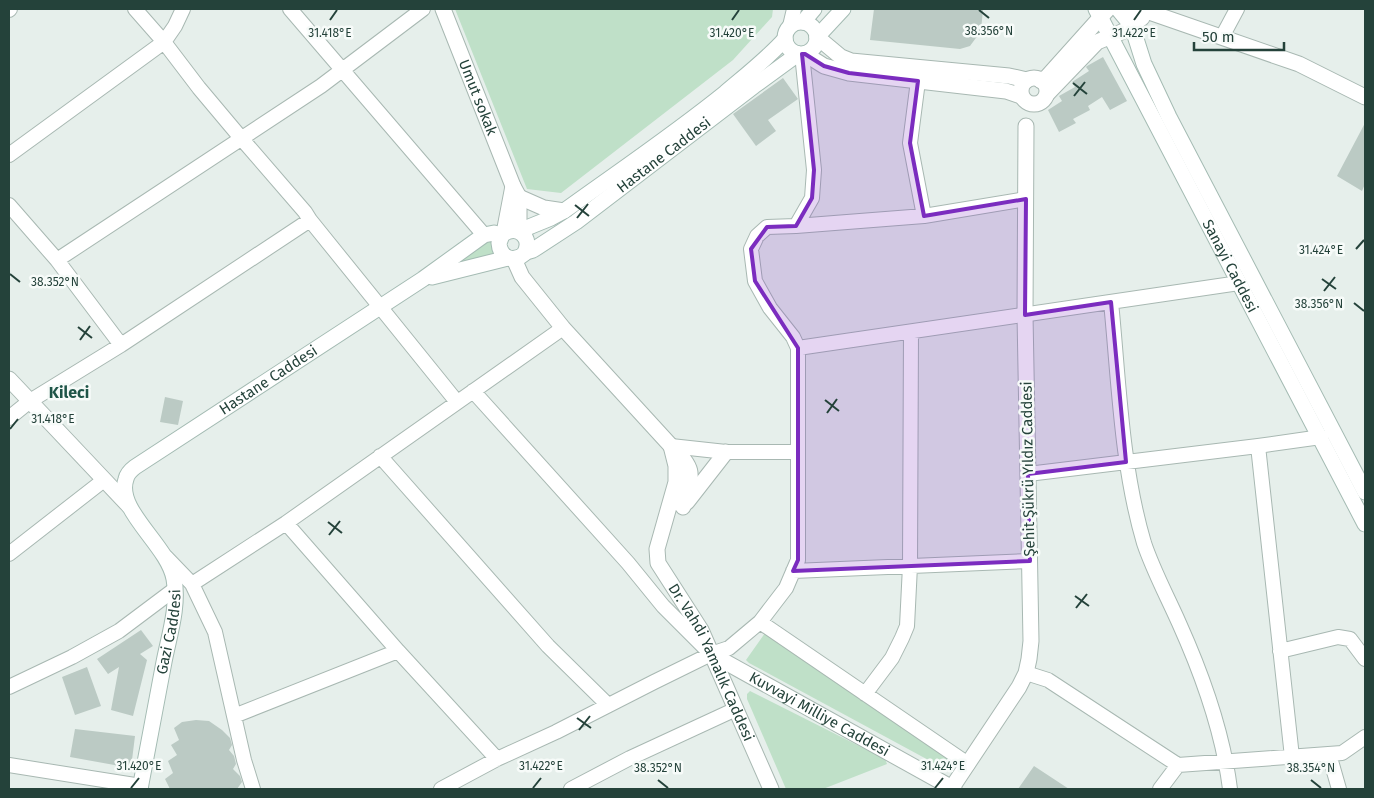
<svg xmlns="http://www.w3.org/2000/svg" width="1374" height="798" font-family="'Fira Sans',sans-serif">
	<style>
		.green { fill: #bfe0c8 }
		.building { fill: #bbcac4 }
		.lines { fill: none; stroke-linecap: round; stroke-linejoin: round }
		.minor-casing { stroke: #a8b8b2; stroke-width: 16 }
		.tertiary-casing { stroke: #a8b8b2; stroke-width: 17 }
		.secondary-casing { stroke: #a4bbb3; stroke-width: 17 }
		.minor { stroke: #fff; stroke-width: 14 }
		.tertiary { stroke: #fff; stroke-width: 15 }
		.secondary { stroke: #fff; stroke-width: 15 }
		.marked { fill: #7b2cbf; fill-opacity: 0.2; stroke: #7b2cbf; stroke-width: 4; stroke-linejoin: round }
		.ticks { fill: none; stroke: #24423a; stroke-width: 2 }
		.labels { text-anchor: middle; stroke-width: 5; stroke-linejoin: round; paint-order: stroke }
		.street-label { font-size: 15px; fill: #24423a; stroke: #f7fbf9 }
		.neighbourhood-label { font-size: 16px; font-weight: bold; fill: #1f5548; stroke: #f7fbf9 }
		.ticks-label { font-size: 12px; text-anchor: middle; fill: #24423a; stroke: #f7fbf9; stroke-width: 5; stroke-linejoin: round; paint-order: stroke }
	</style>
	<rect width="100%" height="100%" fill="#e6efeb"/>
	<path class="green" d="M 455,9 L 773,9 L 772,17 L 733,60 L 561,193 L 527,189 Z
		M 491,240 L 497,257 L 440,272 Z
		M 765,633 L 951,760 L 950,769 L 945,769 L 749,663 L 746,660 Z
		M 750,691 L 885,759 L 887,764 L 823,789 L 786,789 L 747,699 L 747,694 Z"/>
	<path class="building" d="M 874,9 L 983,9 L 981,31 L 970,46 L 960,49 L 870,40 Z
		M 1103,57 L 1127,101 L 1110,110 L 1102,97 L 1088,106 L 1090,110 L 1073,119 L 1076,123 L 1059,132 L 1048,110 L 1062,101 L 1059,96 L 1075,87 L 1072,82 L 1089,71 L 1086,67 L 1087,66 Z
		M 783,78 L 798,99 L 768,120 L 776,131 L 756,146 L 733,114 Z
		M 1365,123 L 1365,184 L 1362,191 L 1337,176 Z
		M 165,397 L 183,401 L 178,425 L 160,422 Z
		M 141,630 L 153,646 L 140,654 L 147,660 L 133,716 L 111,710 L 119,667 L 108,674 L 97,659 Z
		M 87,667 L 101,706 L 75,715 L 62,677 Z
		M 196,720 L 209,721 L 222,730 L 230,738 L 232,745 L 229,750 L 234,756 L 236,764 L 233,769 L 240,776 L 242,782 L 237,789 L 170,789 L 165,779 L 173,773 L 168,761 L 177,755 L 171,745 L 179,740 L 174,728 L 182,722 Z
		M 75,729 L 135,736 L 131,768 L 70,757 Z
		M 1034,766 L 1069,789 L 1018,789 Z"/>
	<g class="lines">
		<g class="minor-casing">
			<path id="minor" d="M 135,9 L 164,42 L 199,88 L 241,138 L 305,212 L 310,220 L 457,402
				M 290,9 L 484,235
				M 9,10 L 10,9
				M 790,26 L 794,9
				M 1222,37 L 1237,9
				M 918,81 L 910,143 L 924,216
				M 9,155 L 164,42 L 175,26 L 183,9
				M 9,205 L 57,260 L 121,345
				M 796,226 L 924,216 L 1026,199
				M 57,260 L 321,86 L 423,9
				M 1111,302 C 1119,382 1121,465 1144,543 C 1153,570 1167,596 1179,623 C 1202,674 1223,733 1230,789
				M 798,348 L 1239,283
				M 473,391 L 628,563 L 663,606 L 711,654
				M 9,418 L 30,401 L 121,345 L 310,220
				M 671,446 L 726,452 L 797,452
				M 1258,446 L 1292,757
				M 380,456 L 548,646 L 608,705
				M 1028,474 L 1258,446 L 1321,437
				M 286,523 L 398,651 L 497,759
				M 9,554 L 104,480
				M 166,557 L 192,584 L 215,632 L 244,760 L 253,789
				M 793,571 L 1030,561
				M 192,584 L 286,523 L 563,328
				M 760,622 L 968,764
				M 1280,651 L 1338,637 L 1350,639 L 1365,659
				M 1026,673 L 1048,680 L 1178,765 L 1342,753 L 1365,737
				M 9,687 L 72,657 L 119,631 L 175,589
				M 865,694 L 892,658 L 902,638 L 907,626 L 910,566 L 911,332
				M 234,716 L 398,651
				M 1329,754 L 1339,789
				M 9,765 L 141,786
				M 441,789 L 497,759 L 556,732 L 654,682 L 711,654 L 729,648 L 760,622 L 786,588 L 798,560 L 798,348 L 793,337 L 770,308 L 755,281 L 751,249 L 757,236 L 767,227 L 796,226 L 812,198 L 814,170 L 802,54
				M 571,789 L 630,758 L 736,709
				M 1160,789 L 1178,765"/>
		</g>
		<g class="tertiary-casing">
			<g id="tertiary">
				<path id="s1" d="M 443,9 L 513,186"/>
				<path d="M 1131,9 L 1149,12 L 1299,64 L 1365,97"/>
				<path d="M 817,37 L 841,57 L 851,61 L 1009,76 L 1027,80"/>
				<path d="M 805,54 L 824,66 L 849,73 L 1006,91 L 1021,96"/>
				<circle cx="1034" cy="91" r="13"/>
				<path d="M 1041,81 L 1047,77 L 1108,9"/>
				<path d="M 1047,94 L 1097,42 L 1124,31 L 1142,18"/>
				<path d="M 519,197 L 544,208 L 564,211"/>
				<path d="M 504,233 L 513,186 L 519,197 L 519,231"/>
				<path d="M 514,259 L 522,277 L 563,328 L 671,446"/>
				<path d="M 9,379 L 129,506"/>
				<path d="M 687,502 L 726,452"/>
				<path id="s2" d="M 683,507 C 691,476 698,470 671,446 L 676,466 L 676,482 L 657,549 L 658,563 L 701,630 L 771,789"/>
				<path id="s3" d="M 711,654 L 954,789"/>
				<path d="M 951,789 L 1019,687 L 1026,673 L 1029,659 L 1031,641 L 1025,315 L 1026,126"/>
			</g>
		</g>
		<g class="secondary-casing">
			<g id="secondary">
				<path id="s4" d="M 1096,9 L 1365,524"/>
				<path d="M 1118,9 L 1132,26 L 1144,64 L 1169,117 L 1365,492"/>
				<circle cx="801" cy="38" r="16"/>
				<path d="M 803,22 L 814,9"/>
				<path d="M 817,37 L 843,9"/>
				<path d="M 519,231 L 551,218 L 564,211 C 618,172 673,135 725,93 C 745,76 767,59 785,39"/>
				<path id="s5" d="M 526,252 L 533,250 L 576,222 L 754,86 L 798,54"/>
				<path d="M 432,277 L 508,258"/>
				<path id="s6" d="M 140,789 C 148,747 156,704 164,662 C 169,636 179,606 174,579 C 168,545 115,510 126,479 C 127,474 131,470 135,467 L 423,279 L 484,235 L 494,233 L 502,235 C 517,223 534,238 524,254 C 513,263 500,258 499,243 L 502,235"/>
			</g>
		</g>
		<use href="#minor" class="minor"/>
		<use href="#tertiary" class="tertiary"/>
		<use href="#secondary" class="secondary"/>
	</g>
	<path class="marked" d="M 802,54 L 805,54 L 824,66 L 849,73 L 918,81 L 910,143 L 924,216 L 1026,199 L 1025,315 L 1111,302 L 1126,462 L 1028,474 L 1030,561 L 793,571 L 798,560 L 798,348 L 755,281 L 751,249 L 767,227 L 796,226 L 812,198 L 814,170 Z"/>
	<path class="ticks" d="M 979,10 L 989,18M 330,20 L 337,10M 732,20 L 739,10M 1134,20 L 1141,10M 1073,83 L 1087,94M 1074,96 L 1085,82M 575,205 L 589,216M 577,218 L 588,204M 1356,249 L 1364,240M 10,274 L 20,282M 1322,279 L 1336,289M 1324,291 L 1335,277M 1354,303 L 1364,311M 78,327 L 92,338M 80,340 L 90,326M 825,400 L 839,411M 827,413 L 837,399M 10,429 L 18,419M 328,522 L 342,533M 329,535 L 340,521M 1075,596 L 1089,606M 1076,608 L 1087,594M 577,718 L 591,728M 579,730 L 590,716M 658,780 L 668,788M 1311,780 L 1321,788M 131,788 L 139,778M 533,788 L 541,778M 935,788 L 943,778"/>
	<g class="labels">
		<g class="street-label">
			<text dy="5" stroke="none"><textPath href="#s1" startOffset="95">Umut sokak</textPath></text>
			<text dy="5" stroke="none"><textPath href="#s5" startOffset="169">Hastane Caddesi</textPath></text>
			<text dy="5" stroke="none"><textPath href="#s4" startOffset="290">Sanayi Caddesi</textPath></text>
			<text dy="5" stroke="none"><textPath href="#s6" startOffset="502">Hastane Caddesi</textPath></text>
			<text transform="translate(1028 469) rotate(-91)" y="5">Şehit Şükrü Yıldız Caddesi</text>
			<text dy="5" stroke="none"><textPath href="#s6" startOffset="160">Gazi Caddesi</textPath></text>
			<text dy="5" stroke="none"><textPath href="#s2" startOffset="302">Dr. Vahdi Yamalık Caddesi</textPath></text>
			<text dy="5" stroke="none"><textPath href="#s3" startOffset="124">Kuvvayi Milliye Caddesi</textPath></text>
		</g>
		<g class="neighbourhood-label">
			<text x="69" y="398">Kileci</text>
		</g>
	</g>
	<g class="ticks-label">
		<text x="989" y="35">38.356°N</text>
		<text x="330" y="37">31.418°E</text>
		<text x="732" y="37">31.420°E</text>
		<text x="1134" y="37">31.422°E</text>
		<text x="1321" y="254">31.424°E</text>
		<text x="55" y="286">38.352°N</text>
		<text x="1319" y="308">38.356°N</text>
		<text x="53" y="423">31.418°E</text>
		<text x="139" y="770">31.420°E</text>
		<text x="541" y="770">31.422°E</text>
		<text x="943" y="770">31.424°E</text>
		<text x="658" y="772">38.352°N</text>
		<text x="1311" y="772">38.354°N</text>
	</g>
	<rect width="1374" height="798" fill="none" stroke="#24423a" stroke-width="20"/>
	<path d="M1194 42v8h90v-8" fill="none" stroke="#24423a" stroke-width="2.5"/>
	<text x="1202" y="42" font-size="15" fill="#24423a" stroke="#f7fbf9" stroke-width="4" paint-order="stroke">50 m</text>
</svg>
